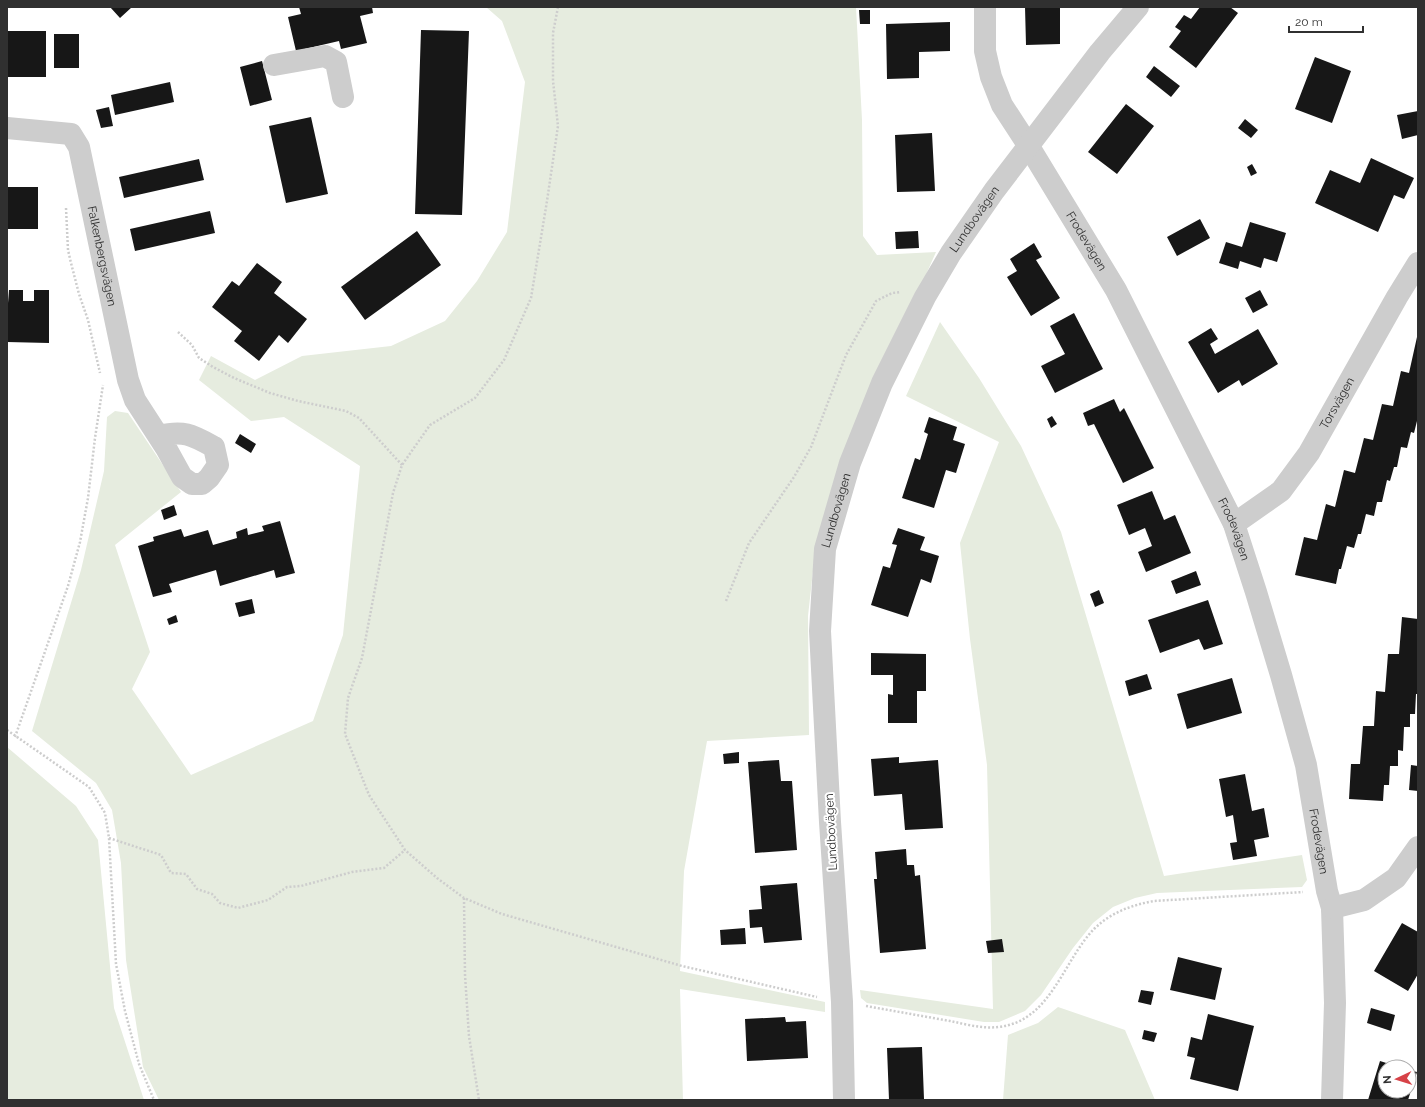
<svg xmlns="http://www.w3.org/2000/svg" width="1425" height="1107" font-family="Raleway,sans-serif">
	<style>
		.green { fill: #e6ecdf }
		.building { fill: #171717 }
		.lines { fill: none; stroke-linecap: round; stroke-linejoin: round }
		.path { stroke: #cdcdcd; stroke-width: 2.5; stroke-dasharray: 2 2; stroke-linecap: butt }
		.minor { stroke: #cdcdcd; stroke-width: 22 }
		.labels { text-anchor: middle; stroke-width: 4; stroke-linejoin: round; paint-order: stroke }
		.street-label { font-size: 12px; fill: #303030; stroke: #fff }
	</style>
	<rect width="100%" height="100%" fill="#fff"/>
	<path class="green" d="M 486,7 L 856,7 L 862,120 L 863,236 L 877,255 L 936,252 L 833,484 L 816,544 L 808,616 L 809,735 L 707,741 L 684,871 L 680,971 L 825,1002 L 825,1012 L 680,989 L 683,1100 L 159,1100 L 143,1067 L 126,960 L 121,863 L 112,810 L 96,783 L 32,731 L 81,570 L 104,471 L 107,417 L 115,411 L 128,413 L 181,492 L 115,545 L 150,652 L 132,689 L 191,775 L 313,721 L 343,635 L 360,466 L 284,417 L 251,421 L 199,380 L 211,356 L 255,380 L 302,356 L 391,346 L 445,321 L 477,281 L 507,232 L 525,82 L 502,21 Z
		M 940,322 L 979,378 L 1021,446 L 1061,532 L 1164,876 L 1302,855 L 1307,880 L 1302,887 L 1157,893 L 1135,898 L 1113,907 L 1093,923 L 1073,948 L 1041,995 L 1025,1011 L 999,1022 L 984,1022 L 867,1003 L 861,998 L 860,990 L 993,1009 L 987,765 L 970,639 L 960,543 L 999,442 L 906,396 Z
		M 7,747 L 76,806 L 98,840 L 114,1008 L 144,1100 L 7,1100 Z
		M 1058,1007 L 1125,1030 L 1155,1100 L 1003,1100 L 1008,1035 L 1038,1023 Z"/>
	<path class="building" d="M 110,7 L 132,7 L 120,18 Z
		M 299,7 L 372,7 L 373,13 L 360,16 L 367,43 L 341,49 L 339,41 L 296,51 L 288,17 L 301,14 Z
		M 1025,7 L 1060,7 L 1060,44 L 1026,45 Z
		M 1200,7 L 1230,7 L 1238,13 L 1196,68 L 1169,47 L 1181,31 L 1175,27 L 1184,15 L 1191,19 Z
		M 859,10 L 870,10 L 870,24 L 860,24 Z
		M 950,22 L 950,51 L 919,52 L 919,78 L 887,79 L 886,24 Z
		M 421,30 L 469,31 L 462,215 L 415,214 Z
		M 7,31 L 46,31 L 46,77 L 7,77 Z
		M 54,34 L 79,34 L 79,68 L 54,68 Z
		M 1315,57 L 1351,71 L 1332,123 L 1295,109 Z
		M 262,61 L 272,100 L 250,106 L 240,67 Z
		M 1154,66 L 1180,86 L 1171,97 L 1146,77 Z
		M 170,82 L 174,102 L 115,115 L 111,95 Z
		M 1126,104 L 1154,126 L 1117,174 L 1088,152 Z
		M 109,107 L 113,126 L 101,128 L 96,110 Z
		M 1418,111 L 1418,135 L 1402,139 L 1397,115 Z
		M 311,117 L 328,194 L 286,203 L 269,126 Z
		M 1245,119 L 1258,130 L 1251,138 L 1238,128 Z
		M 932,133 L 935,191 L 897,192 L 895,135 Z
		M 1371,158 L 1414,178 L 1404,199 L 1394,195 L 1378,232 L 1315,203 L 1330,170 L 1360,183 Z
		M 199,159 L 204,180 L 124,198 L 119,177 Z
		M 1252,164 L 1257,173 L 1251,176 L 1247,167 Z
		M 7,187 L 38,187 L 38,229 L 7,229 Z
		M 210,211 L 215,233 L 135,251 L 130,229 Z
		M 1200,219 L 1210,238 L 1177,256 L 1167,237 Z
		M 1250,222 L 1286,233 L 1277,262 L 1264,258 L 1261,268 L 1240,261 L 1238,269 L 1219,263 L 1226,242 L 1242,247 Z
		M 417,231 L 441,265 L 365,320 L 341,287 Z
		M 918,231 L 919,248 L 896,249 L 895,232 Z
		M 1034,243 L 1042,257 L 1036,260 L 1060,298 L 1031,316 L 1007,277 L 1017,271 L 1010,259 Z
		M 257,263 L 282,282 L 274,293 L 307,319 L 288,343 L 279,335 L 259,361 L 234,341 L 242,331 L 212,307 L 232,281 L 239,286 Z
		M 9,290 L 23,290 L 23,301 L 34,301 L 34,290 L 49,290 L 49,343 L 7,342 L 7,303 L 8,303 Z
		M 1260,290 L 1268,305 L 1253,313 L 1245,298 Z
		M 1074,313 L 1103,369 L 1055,393 L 1041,366 L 1065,354 L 1050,326 Z
		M 1211,328 L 1218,339 L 1210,344 L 1215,354 L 1258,329 L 1278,364 L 1242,386 L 1239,380 L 1218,393 L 1188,342 Z
		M 1417,337 L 1418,417 L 1414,433 L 1411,432 L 1407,448 L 1401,447 L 1397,467 L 1394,467 L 1390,481 L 1387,480 L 1382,502 L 1377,502 L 1374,516 L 1366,514 L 1361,534 L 1358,534 L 1354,548 L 1347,546 L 1341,569 L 1339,569 L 1336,584 L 1295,575 L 1304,537 L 1317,540 L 1326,504 L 1335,507 L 1344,470 L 1355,473 L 1364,438 L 1373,440 L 1382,404 L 1393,406 L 1401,371 L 1409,373 Z
		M 1114,399 L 1120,412 L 1124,408 L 1154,468 L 1123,483 L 1094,424 L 1088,426 L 1083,413 Z
		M 1052,416 L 1057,424 L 1051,428 L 1047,419 Z
		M 929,417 L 957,427 L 953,440 L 965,444 L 956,473 L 946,470 L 934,508 L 902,498 L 915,458 L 920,460 L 928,434 L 924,432 Z
		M 240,434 L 256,444 L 251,453 L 235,443 Z
		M 1152,491 L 1164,520 L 1175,515 L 1191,553 L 1146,572 L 1138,552 L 1152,546 L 1145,528 L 1129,535 L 1117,505 Z
		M 174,505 L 177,515 L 164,520 L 161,510 Z
		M 280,521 L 295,573 L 276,578 L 274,570 L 220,586 L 216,570 L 169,584 L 172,592 L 153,597 L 138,546 L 154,541 L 153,537 L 181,529 L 184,537 L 208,530 L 213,545 L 237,538 L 236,532 L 247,528 L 248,535 L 264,531 L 262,526 Z
		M 898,528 L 925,537 L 920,550 L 939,556 L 931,583 L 921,579 L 908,617 L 871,605 L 883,566 L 890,568 L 897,545 L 892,544 Z
		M 1196,571 L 1201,585 L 1176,594 L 1171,581 Z
		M 1099,590 L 1104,603 L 1095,607 L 1090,594 Z
		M 252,599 L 255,613 L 239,617 L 235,603 Z
		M 1208,600 L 1223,644 L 1204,650 L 1199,639 L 1160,653 L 1148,620 Z
		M 176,615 L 178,622 L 169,625 L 167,619 Z
		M 1402,617 L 1418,619 L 1418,694 L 1416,694 L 1415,714 L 1410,714 L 1410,727 L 1404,727 L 1403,751 L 1398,750 L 1398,766 L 1390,766 L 1389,785 L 1384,785 L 1383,801 L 1349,799 L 1351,764 L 1360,764 L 1363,726 L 1374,726 L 1376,691 L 1385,692 L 1388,654 L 1399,654 Z
		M 871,653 L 926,654 L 926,691 L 917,691 L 917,723 L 888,723 L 888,694 L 893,695 L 893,675 L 871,675 Z
		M 1147,674 L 1152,689 L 1129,696 L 1125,681 Z
		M 1232,678 L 1242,713 L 1187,729 L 1177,694 Z
		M 739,752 L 739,763 L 724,764 L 723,754 Z
		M 899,757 L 899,763 L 938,760 L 943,828 L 905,830 L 902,794 L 874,796 L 871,759 Z
		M 779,760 L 781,781 L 792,781 L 797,850 L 755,853 L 748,762 Z
		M 1411,765 L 1418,766 L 1418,791 L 1409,790 Z
		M 1245,774 L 1252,811 L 1264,808 L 1269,837 L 1254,840 L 1257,856 L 1233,860 L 1230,843 L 1237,842 L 1233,815 L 1226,817 L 1219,779 Z
		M 906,849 L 907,865 L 914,865 L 915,876 L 920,875 L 926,949 L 880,953 L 874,879 L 877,879 L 875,852 Z
		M 797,883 L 802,940 L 764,943 L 762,927 L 750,928 L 749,910 L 762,909 L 760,886 Z
		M 1402,923 L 1418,932 L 1418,974 L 1408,991 L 1374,971 Z
		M 745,928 L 746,944 L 721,945 L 720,930 Z
		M 1002,939 L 1004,952 L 988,953 L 986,941 Z
		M 1178,957 L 1222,968 L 1215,1000 L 1170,990 Z
		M 1141,990 L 1154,992 L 1151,1005 L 1138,1002 Z
		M 1371,1008 L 1395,1015 L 1391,1031 L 1367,1023 Z
		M 1208,1014 L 1254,1026 L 1238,1091 L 1190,1079 L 1195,1058 L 1187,1056 L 1191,1037 L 1202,1040 Z
		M 785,1017 L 786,1022 L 806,1021 L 808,1058 L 747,1061 L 745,1019 Z
		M 1144,1030 L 1157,1033 L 1154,1042 L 1142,1039 Z
		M 922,1047 L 924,1099 L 889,1100 L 887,1048 Z
		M 1380,1061 L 1399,1067 L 1385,1067 L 1385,1091 L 1409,1091 L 1409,1070 L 1417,1072 L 1408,1100 L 1368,1100 Z"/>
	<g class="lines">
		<path class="path" d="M 558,7 L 553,33 L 553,81 L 558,126 L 547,201 L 531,298 L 504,360 L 475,398 L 430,425 L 402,465 L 393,493 L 362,658 L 348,698 L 345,734 L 369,795 L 405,850 L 437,878 L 464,898 L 502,914 L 682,966 L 817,997
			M 66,208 L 68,250 L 71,263 L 79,294 L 88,320 L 100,373
			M 178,332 L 192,345 L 199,358 L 213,367 L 234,378 L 270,393 L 298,401 L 346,411 L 359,418 L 402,465
			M 726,601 L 749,543 L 794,477 L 811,447 L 846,355 L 876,301 L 892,293 L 901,292
			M 7,730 L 89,787 L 105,813 L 109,838 L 116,964 L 125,1011 L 139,1064 L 154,1100
			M 15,737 L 68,586 L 80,542 L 88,498 L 95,438 L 103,385
			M 109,838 L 161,855 L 171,873 L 186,874 L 197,889 L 212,894 L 220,903 L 238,908 L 268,900 L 287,887 L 301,886 L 352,872 L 384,868 L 405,850
			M 464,898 L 465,975 L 469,1036 L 479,1100
			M 866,1006 C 894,1011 922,1016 950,1021 C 965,1024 982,1029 998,1027 C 1051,1022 1063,960 1095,928 C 1112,912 1132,905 1154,901 L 1303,892"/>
		<g class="minor">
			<path id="s1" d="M 985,7 L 985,51 L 991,77 L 1002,105 L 1028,145 L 1116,290 L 1234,524 L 1256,592 L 1281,675 L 1306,765 L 1327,891 L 1332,908 L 1335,1003 L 1332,1100"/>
			<path d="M 274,65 L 325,56 L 336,62 L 343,97"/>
			<path id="s2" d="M 7,128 L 71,134 L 79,147 L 128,380 L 135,400 L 166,448 L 182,477 L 192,484 L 202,484 L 209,478 L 218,465 L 214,447 C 192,435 184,430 159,436"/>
			<path id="s3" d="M 1234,524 L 1281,491 L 1309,453 L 1397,297 L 1418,263"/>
			<path d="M 1332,908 L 1364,900 L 1396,878 L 1418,847"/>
			<path id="s4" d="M 844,1100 L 842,1002 L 830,822 L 820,631 L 825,549 L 850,463 L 882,383 L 925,297 L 951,253 L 994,191 L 1100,52 L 1138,7"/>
		</g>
	</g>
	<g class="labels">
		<g class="street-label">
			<text dy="4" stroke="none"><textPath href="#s4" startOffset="916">Lundbovägen</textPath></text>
			<text dy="4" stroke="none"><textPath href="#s1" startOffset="261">Frodevägen</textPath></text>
			<text dy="4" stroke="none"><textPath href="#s2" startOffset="191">Falkenbergsvägen</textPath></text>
			<text dy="4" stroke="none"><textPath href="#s3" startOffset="162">Torsvägen</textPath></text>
			<text dy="4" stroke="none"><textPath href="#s4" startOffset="592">Lundbovägen</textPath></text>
			<text dy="4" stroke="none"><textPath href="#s1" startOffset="585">Frodevägen</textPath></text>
			<text transform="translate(831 832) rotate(-93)" y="4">Lundbovägen</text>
			<text dy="4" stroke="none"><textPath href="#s1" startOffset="909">Frodevägen</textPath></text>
		</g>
	</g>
	<rect width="1425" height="1107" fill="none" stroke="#303030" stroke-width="16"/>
	<g transform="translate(1397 1079) rotate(266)"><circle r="19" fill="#ffffff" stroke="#acacac"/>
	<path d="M0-3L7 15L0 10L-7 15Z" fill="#d74248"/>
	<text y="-6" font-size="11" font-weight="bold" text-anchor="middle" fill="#303030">N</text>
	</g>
	<path d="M1289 26v6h74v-6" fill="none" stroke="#303030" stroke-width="2"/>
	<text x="1295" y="26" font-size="12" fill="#303030" stroke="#ffffff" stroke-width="3" paint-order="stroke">20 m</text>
</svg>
